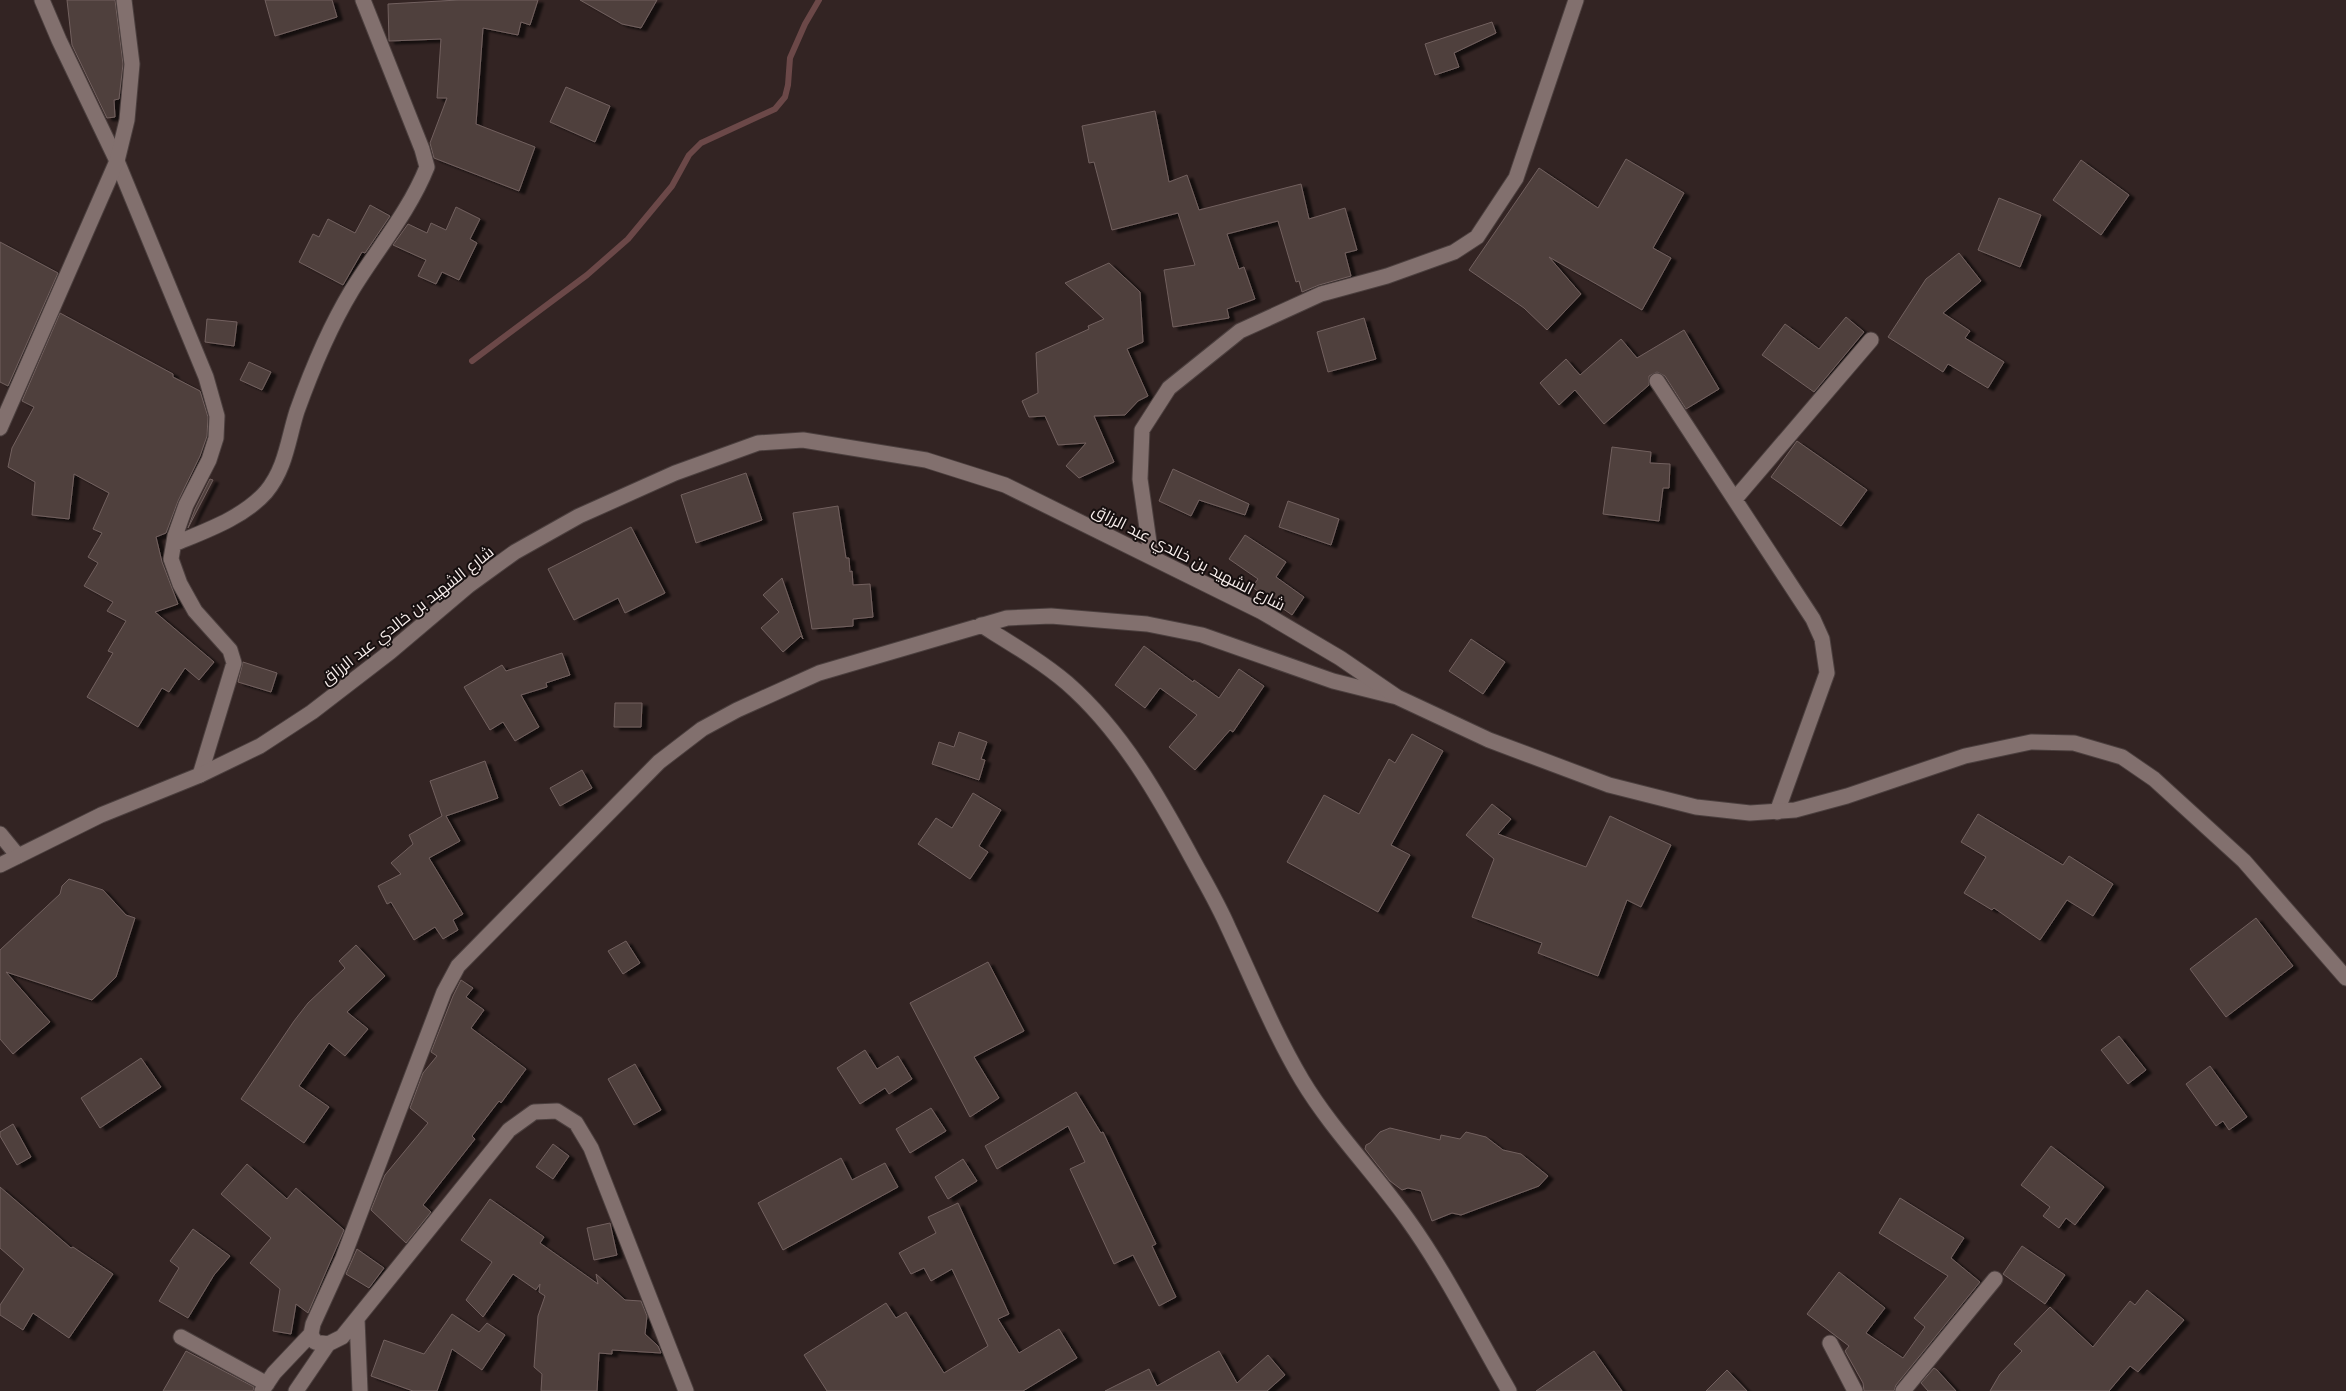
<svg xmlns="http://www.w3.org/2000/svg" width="2346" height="1391" font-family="Quicksand,Cairo,sans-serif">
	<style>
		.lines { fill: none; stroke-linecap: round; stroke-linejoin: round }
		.stream { stroke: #6b4848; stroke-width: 6 }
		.building { fill: #4f3f3d; stroke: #72615f; filter: url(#shadow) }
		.street-casing { stroke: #4b3f3e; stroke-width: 17 }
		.secondary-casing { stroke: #4b3f3e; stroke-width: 17 }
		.street { stroke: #82706e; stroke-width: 15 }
		.secondary { stroke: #82706e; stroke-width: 15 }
		.labels { text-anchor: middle; stroke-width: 4; stroke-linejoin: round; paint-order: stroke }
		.street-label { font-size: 16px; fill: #f9efed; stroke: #160f0f }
	</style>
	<defs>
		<filter id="shadow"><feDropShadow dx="5.5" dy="3" stdDeviation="1" flood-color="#0009"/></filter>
	</defs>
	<rect width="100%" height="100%" fill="#332423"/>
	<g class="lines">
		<path class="stream" d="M 472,361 L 587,275 L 628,239 L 672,186 L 689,155 L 701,143 L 775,109 L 785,97 L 788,85 L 790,58 L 805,24 L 819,0"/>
	</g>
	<path class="building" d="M 67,0 L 115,0 L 123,64 L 119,99 L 114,100 L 115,117 L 107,118 L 72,45 Z
		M 265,0 L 332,0 L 337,17 L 275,36 Z
		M 458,0 L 538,0 L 530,25 L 521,22 L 518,35 L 483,28 L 476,124 L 535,147 L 519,191 L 434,158 L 430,143 L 447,98 L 437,98 L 441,39 L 389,41 L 388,4 Z
		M 580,0 L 657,0 L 641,28 L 622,24 Z
		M 1492,22 L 1496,33 L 1454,53 L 1459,67 L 1435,75 L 1425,44 Z
		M 566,87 L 610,106 L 595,142 L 550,122 Z
		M 1155,111 L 1169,182 L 1187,175 L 1199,210 L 1301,184 L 1309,219 L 1345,208 L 1357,250 L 1345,253 L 1351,276 L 1319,285 L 1302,292 L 1299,281 L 1296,282 L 1278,221 L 1227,234 L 1239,269 L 1244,267 L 1255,299 L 1227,309 L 1229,318 L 1173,327 L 1164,270 L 1195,265 L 1178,213 L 1112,230 L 1094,162 L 1089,163 L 1082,126 Z
		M 1626,159 L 1684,193 L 1653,248 L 1671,258 L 1642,310 L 1549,257 L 1581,294 L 1547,330 L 1524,308 L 1469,270 L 1539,168 L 1598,208 Z
		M 2081,160 L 2129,195 L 2101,235 L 2053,200 Z
		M 1999,198 L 2041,215 L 2020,267 L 1978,250 Z
		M 370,205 L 390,216 L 365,253 L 362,252 L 343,285 L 299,262 L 313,234 L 319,237 L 328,219 L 355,233 Z
		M 456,207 L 480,219 L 470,239 L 477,243 L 459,280 L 442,272 L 436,284 L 418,276 L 426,260 L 393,245 L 408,224 L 427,233 L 431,223 L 446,230 Z
		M 0,242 L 58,273 L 8,386 L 0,382 Z
		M 1959,253 L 1981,281 L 1943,313 L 1970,331 L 1965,338 L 2004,362 L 1988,388 L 1948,364 L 1943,372 L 1888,337 L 1926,279 Z
		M 1109,263 L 1140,292 L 1143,342 L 1127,349 L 1148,396 L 1138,401 L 1125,415 L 1094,416 L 1114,462 L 1079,478 L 1066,466 L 1086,443 L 1058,445 L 1045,416 L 1029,417 L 1022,401 L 1038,393 L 1036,353 L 1089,329 L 1088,326 L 1104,319 L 1065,283 Z
		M 60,313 L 173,374 L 173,377 L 200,391 L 208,417 L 207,436 L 200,456 L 178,501 L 166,533 L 156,537 L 162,562 L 178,604 L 155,612 L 214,662 L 199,680 L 185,668 L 169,692 L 162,688 L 138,727 L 87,697 L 113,653 L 108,651 L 126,621 L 107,611 L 113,602 L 84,586 L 98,563 L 88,557 L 102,533 L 93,529 L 109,493 L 74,474 L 69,519 L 32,515 L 35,482 L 8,467 L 12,448 L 34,407 L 22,401 Z
		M 1846,317 L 1864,332 L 1814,392 L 1762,355 L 1785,324 L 1819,349 Z
		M 1364,318 L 1376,359 L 1328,372 L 1317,332 Z
		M 207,319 L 237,322 L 234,346 L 205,342 Z
		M 1684,330 L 1719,389 L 1686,409 L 1665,376 L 1657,372 L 1649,376 L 1649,385 L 1604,424 L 1575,390 L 1559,405 L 1540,383 L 1566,359 L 1580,375 L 1621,339 L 1637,358 Z
		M 249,362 L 271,372 L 262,390 L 240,380 Z
		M 1797,441 L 1867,490 L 1841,526 L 1771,477 Z
		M 1612,447 L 1651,452 L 1650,463 L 1670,464 L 1669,488 L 1663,488 L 1659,521 L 1603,514 Z
		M 1173,469 L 1249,504 L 1245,515 L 1199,500 L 1191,516 L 1159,501 Z
		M 746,473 L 762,520 L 696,543 L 681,495 Z
		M 210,479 L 213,480 L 188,528 L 195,509 Z
		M 1288,501 L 1339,519 L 1331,545 L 1279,527 Z
		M 838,506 L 846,558 L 849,558 L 850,572 L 852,571 L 853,585 L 870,584 L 873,617 L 853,619 L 853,626 L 812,629 L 793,513 Z
		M 631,527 L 665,593 L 625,613 L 618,598 L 574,620 L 548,569 Z
		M 1245,535 L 1286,562 L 1276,577 L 1304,597 L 1292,615 L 1252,587 L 1258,579 L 1229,559 Z
		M 782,578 L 803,639 L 801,636 L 783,652 L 761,628 L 779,612 L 763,595 Z
		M 1471,639 L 1505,662 L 1483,694 L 1449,671 Z
		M 1144,646 L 1193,682 L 1194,680 L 1219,698 L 1239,669 L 1264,686 L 1233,732 L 1230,730 L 1195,770 L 1169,747 L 1197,715 L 1160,688 L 1145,708 L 1115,685 Z
		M 562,653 L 570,675 L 546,683 L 547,687 L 521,695 L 539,727 L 515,741 L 503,722 L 490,730 L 464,687 L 502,665 L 506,671 Z
		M 243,662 L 277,673 L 271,692 L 238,682 Z
		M 615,703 L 642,703 L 641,727 L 614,727 Z
		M 959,732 L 987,742 L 981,759 L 985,760 L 979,780 L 932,764 L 939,742 L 954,747 Z
		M 1412,734 L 1443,751 L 1391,845 L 1410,855 L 1378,912 L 1287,862 L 1324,795 L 1359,814 L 1389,759 L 1395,763 Z
		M 485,761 L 498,798 L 446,816 L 460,841 L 429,858 L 463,914 L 453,920 L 458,930 L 443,939 L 435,927 L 414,940 L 391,902 L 387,904 L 378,886 L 401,874 L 391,863 L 413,844 L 409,835 L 442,816 L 430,781 Z
		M 582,770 L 592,788 L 560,806 L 550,788 Z
		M 973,793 L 1001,810 L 979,846 L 988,852 L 970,879 L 918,844 L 936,818 L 952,828 Z
		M 1492,804 L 1511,819 L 1498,834 L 1586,867 L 1610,816 L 1671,845 L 1641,907 L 1627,900 L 1598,976 L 1538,953 L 1542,943 L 1472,917 L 1494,859 L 1466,835 Z
		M 1978,814 L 2063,865 L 2069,856 L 2113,884 L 2093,916 L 2067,900 L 2040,940 L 1994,908 L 1992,910 L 1964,893 L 1986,857 L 1961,842 Z
		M 69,879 L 103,890 L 126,915 L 135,918 L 116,977 L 92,1000 L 6,972 L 50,1022 L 13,1054 L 0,1039 L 0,950 L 60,894 L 62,886 Z
		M 2256,918 L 2293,966 L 2226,1017 L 2190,969 Z
		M 626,941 L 640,963 L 623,974 L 608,951 Z
		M 356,945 L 385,976 L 347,1012 L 368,1029 L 345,1056 L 329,1043 L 299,1086 L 329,1107 L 304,1143 L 241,1099 L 294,1021 L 308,1003 L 345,968 L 339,961 Z
		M 988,962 L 1024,1031 L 974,1057 L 999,1098 L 970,1117 L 910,1003 Z
		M 461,980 L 473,988 L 466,997 L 484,1010 L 471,1028 L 526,1069 L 501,1103 L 499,1101 L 472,1136 L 475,1139 L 423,1205 L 431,1212 L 406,1243 L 371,1210 L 385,1175 L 428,1123 L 410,1108 L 423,1073 L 437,1056 L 431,1052 L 453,996 Z
		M 2119,1036 L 2146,1070 L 2128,1084 L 2101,1050 Z
		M 865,1050 L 877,1069 L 898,1056 L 912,1079 L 889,1094 L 885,1088 L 860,1104 L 837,1068 Z
		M 141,1058 L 161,1087 L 100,1128 L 81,1098 Z
		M 635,1064 L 661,1110 L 634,1125 L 608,1079 Z
		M 2210,1066 L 2247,1117 L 2229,1130 L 2223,1121 L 2216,1126 L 2186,1084 Z
		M 1076,1092 L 1101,1133 L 1103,1132 L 1156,1244 L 1152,1246 L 1176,1297 L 1159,1306 L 1133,1255 L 1114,1264 L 1070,1169 L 1085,1162 L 1068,1126 L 997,1169 L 985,1146 Z
		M 931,1108 L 946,1131 L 910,1153 L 896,1129 Z
		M 13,1124 L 31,1157 L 17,1165 L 0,1136 L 0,1132 Z
		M 1390,1128 L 1440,1140 L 1441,1135 L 1460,1139 L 1466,1132 L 1486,1137 L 1503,1150 L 1521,1154 L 1548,1176 L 1539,1186 L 1461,1215 L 1452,1213 L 1432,1221 L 1421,1191 L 1408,1188 L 1402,1190 L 1390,1181 L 1365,1149 L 1366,1145 L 1370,1143 L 1380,1132 Z
		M 553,1144 L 569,1156 L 553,1179 L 536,1167 Z
		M 2051,1146 L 2104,1187 L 2075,1225 L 2066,1218 L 2059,1228 L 2043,1216 L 2050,1207 L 2021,1185 Z
		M 841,1158 L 852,1180 L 885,1163 L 898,1187 L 783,1250 L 758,1203 Z
		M 963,1159 L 977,1181 L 948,1199 L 935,1177 Z
		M 247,1164 L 287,1199 L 296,1188 L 344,1230 L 308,1313 L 296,1304 L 291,1334 L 273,1331 L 280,1289 L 250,1263 L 271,1238 L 221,1194 Z
		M 0,1187 L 71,1248 L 73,1247 L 113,1274 L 69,1338 L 33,1313 L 23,1330 L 0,1315 L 0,1305 L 24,1269 L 0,1248 Z
		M 1900,1198 L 1964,1238 L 1951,1258 L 1980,1282 L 1896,1385 L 1894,1391 L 1864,1391 L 1863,1383 L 1845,1351 L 1849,1346 L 1807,1314 L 1839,1272 L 1885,1308 L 1866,1333 L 1903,1358 L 1925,1327 L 1914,1318 L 1948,1276 L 1879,1233 Z
		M 490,1199 L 544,1237 L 540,1243 L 598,1284 L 596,1274 L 625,1300 L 641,1301 L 647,1316 L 645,1334 L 658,1346 L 661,1353 L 612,1350 L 612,1354 L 599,1353 L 597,1391 L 541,1391 L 542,1374 L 534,1367 L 538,1316 L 545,1296 L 539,1292 L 540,1284 L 536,1290 L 513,1274 L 483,1317 L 466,1300 L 492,1262 L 461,1240 Z
		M 958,1203 L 1009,1314 L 998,1319 L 1019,1353 L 1059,1329 L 1077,1358 L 1023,1391 L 827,1391 L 804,1355 L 886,1303 L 896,1318 L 906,1312 L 944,1373 L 988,1346 L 952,1269 L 931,1281 L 924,1268 L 911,1274 L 899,1253 L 936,1233 L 928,1217 Z
		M 610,1223 L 617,1255 L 594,1260 L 587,1228 Z
		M 193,1229 L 230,1256 L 214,1275 L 188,1318 L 159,1301 L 179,1268 L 170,1261 Z
		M 2022,1246 L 2065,1275 L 2045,1304 L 2003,1274 Z
		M 357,1249 L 384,1268 L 369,1288 L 346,1274 Z
		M 2147,1290 L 2184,1320 L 2138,1372 L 2130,1366 L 2109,1391 L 1990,1391 L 2000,1374 L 2022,1351 L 2014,1344 L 2050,1307 L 2093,1347 L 2130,1301 L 2135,1305 Z
		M 452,1314 L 479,1332 L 487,1323 L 505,1335 L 482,1370 L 452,1349 L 437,1391 L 413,1391 L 371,1376 L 384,1340 L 424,1354 Z
		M 186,1351 L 254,1387 L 253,1391 L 163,1391 Z
		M 1219,1351 L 1237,1383 L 1268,1355 L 1285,1375 L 1267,1391 L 1105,1391 L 1149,1369 L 1157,1386 Z
		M 1594,1351 L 1622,1391 L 1536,1391 Z
		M 1934,1368 L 1937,1370 L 1956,1391 L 1928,1391 L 1921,1383 Z
		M 1727,1370 L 1747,1391 L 1706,1391 Z"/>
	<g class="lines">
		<g class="street-casing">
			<path id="street" d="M 42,0 L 59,40 L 117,161 L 206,377 L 217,416 L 216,438 L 209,460 L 186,505 L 175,536 L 171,559 L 180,584 L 195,611 L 230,650 L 234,663 L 200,775
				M 1657,381 L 1813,619 L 1822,639 L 1827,673 L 1777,812
				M 1735,499 L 1871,340
				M 174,544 C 205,531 243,518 266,492 C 286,468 288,439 297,411 C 312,369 329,328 352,290 C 377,249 409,212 427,167 L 422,149 L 363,0
				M 1151,556 L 1140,479 L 1142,430 L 1169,388 L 1240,331 L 1321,294 L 1387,276 L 1454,252 L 1477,237 L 1516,178 L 1576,0
				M 981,625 C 1010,643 1041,661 1067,683 C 1122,731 1159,797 1193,860 C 1205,882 1218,904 1228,927 C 1252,978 1273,1031 1302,1080 C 1332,1130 1374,1172 1408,1220 C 1446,1273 1476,1334 1509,1391
				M 0,834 L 18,856
				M 357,1319 L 360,1391
				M 181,1337 L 267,1384
				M 1830,1343 L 1855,1391
				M 262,1391 L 274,1373 L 311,1334
				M 296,1391 L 328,1344
				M 686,1391 L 591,1148 L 576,1123 L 557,1111 L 534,1112 L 509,1130 L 342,1337 L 328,1344 L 315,1342 L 311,1334 L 313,1324 L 343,1258 L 444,992 L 458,966 L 659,762 L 702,729 L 737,710 L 819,673 L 1007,618 L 1051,616 L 1147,624 L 1202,635 L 1333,681 L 1393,696
				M 1903,1391 L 1995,1279"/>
		</g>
		<g class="secondary-casing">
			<path id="secondary" d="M 0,428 L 117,161 L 127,120 L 132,64 L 124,0
				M 0,865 L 101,815 L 200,775 L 260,746 L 312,712 L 390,652 L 468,586 L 515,552 L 579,516 L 675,473 L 758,443 L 803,440 L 926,460 L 1005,485 L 1262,612 L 1340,658 L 1397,697 L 1489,740 L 1609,785 L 1696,807 L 1750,813 L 1795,810 L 1847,796 L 1965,756 L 2031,742 L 2074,743 L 2122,757 L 2154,779 L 2244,861 L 2346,978"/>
		</g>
		<use href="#street" class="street"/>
		<use href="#secondary" class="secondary"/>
	</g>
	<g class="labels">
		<g class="street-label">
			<text transform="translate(1189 557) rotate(27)" y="6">شارع الشهيد بن خالدي عبد الرزاق</text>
			<text transform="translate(407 615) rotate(-38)" y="6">شارع الشهيد بن خالدي عبد الرزاق</text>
		</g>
	</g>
</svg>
